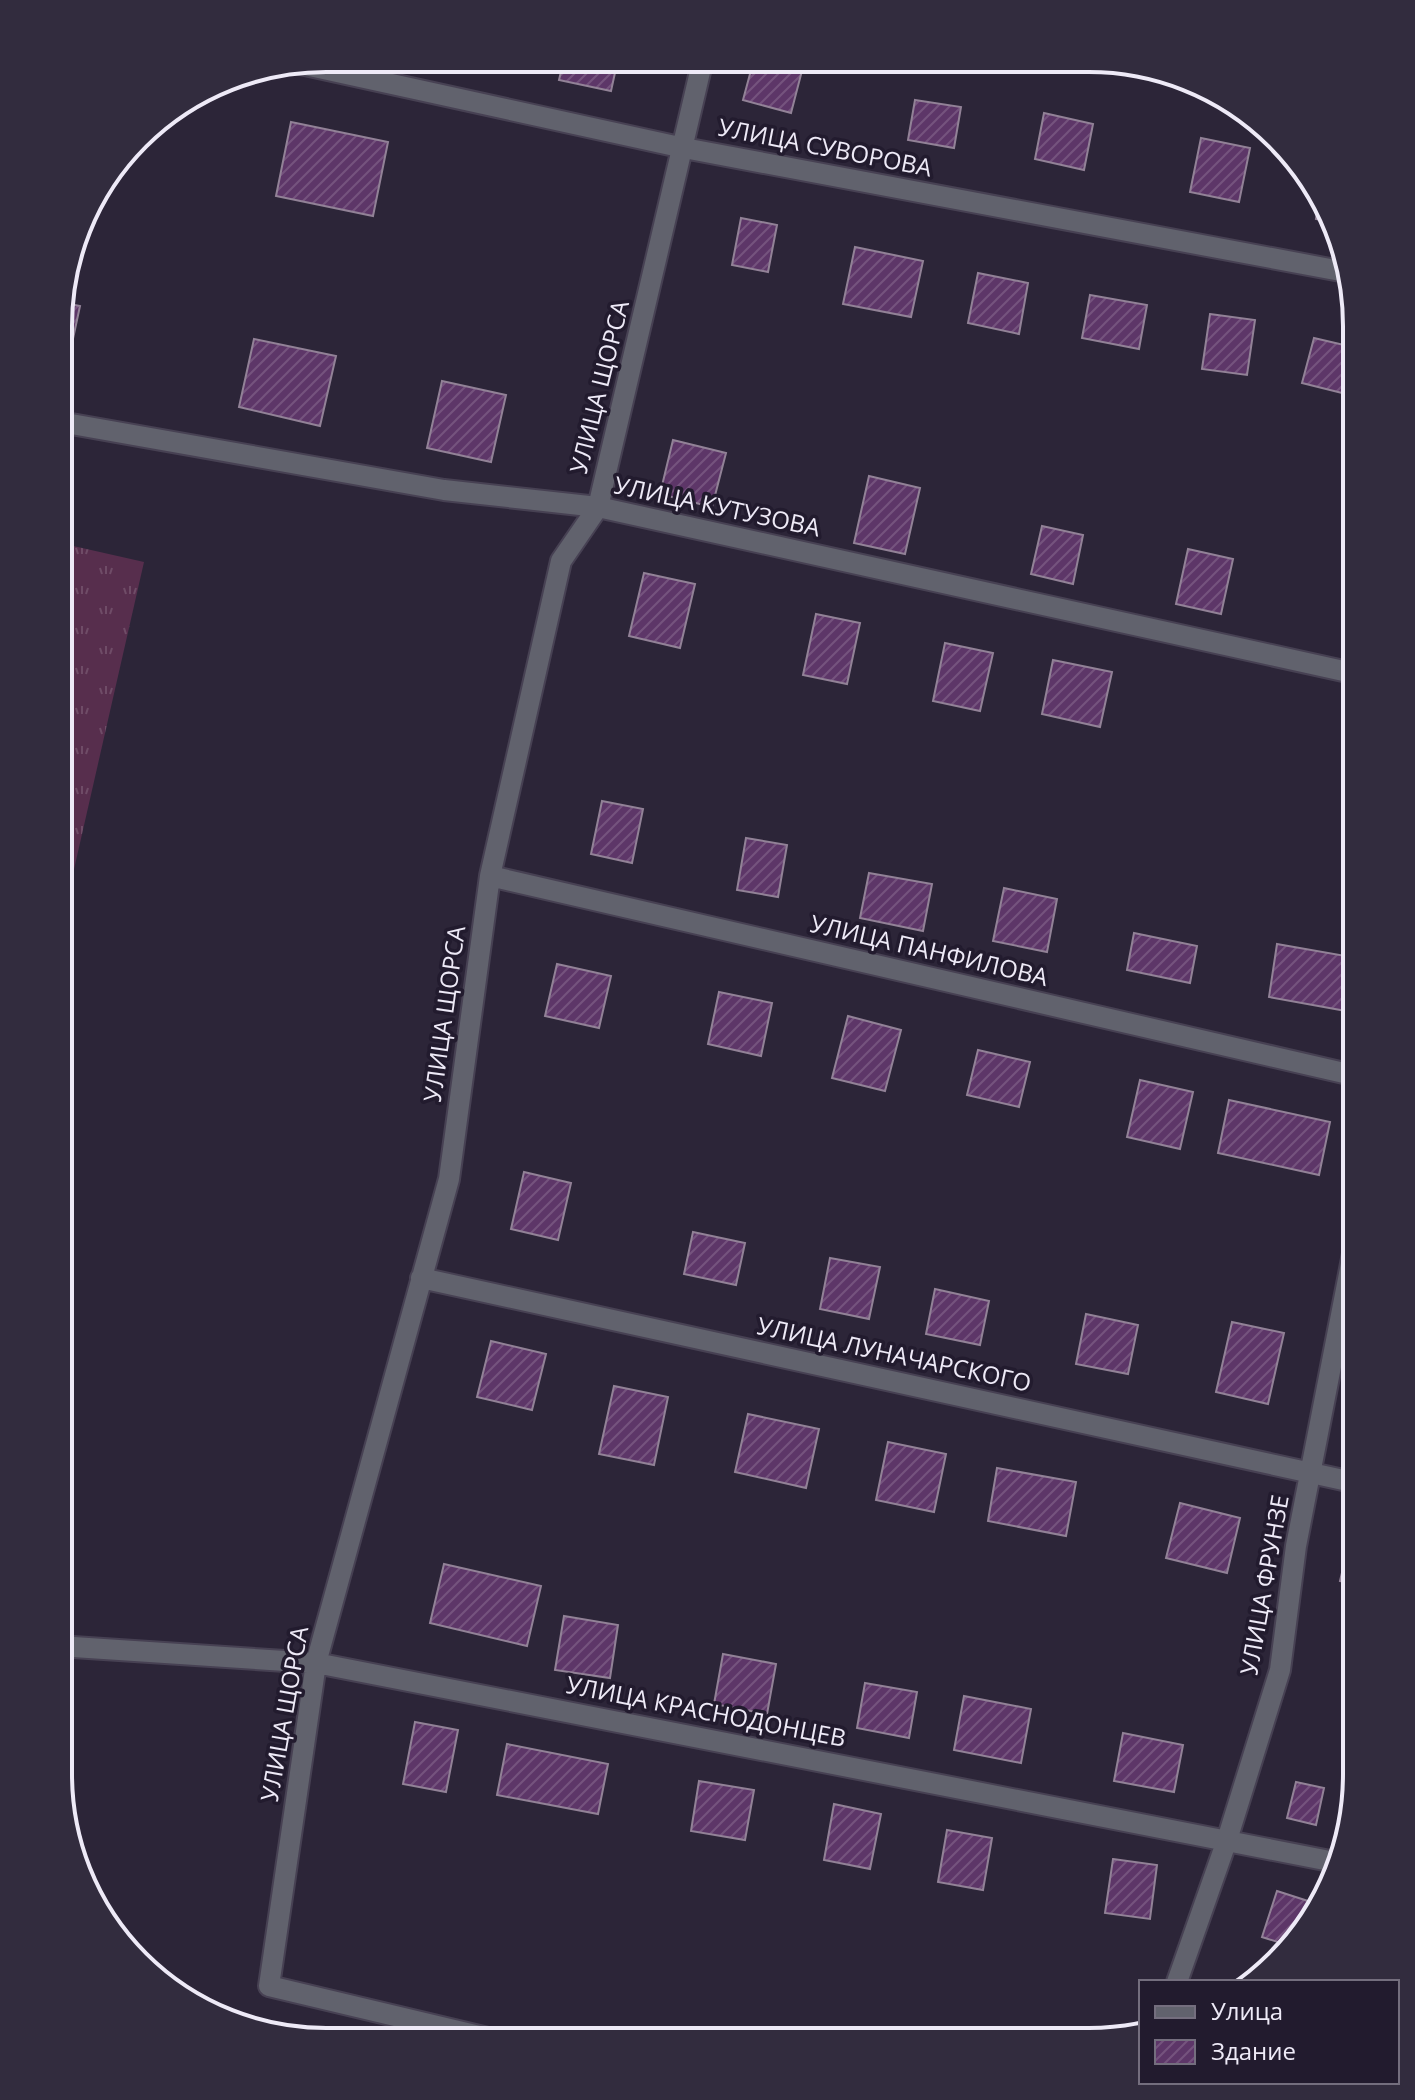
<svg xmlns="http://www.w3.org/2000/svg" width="1415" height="2100" font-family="'Open Sans',sans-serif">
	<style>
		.grass { fill: url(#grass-tufts) }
		.building { fill: url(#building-hatch); stroke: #928297; stroke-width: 2 }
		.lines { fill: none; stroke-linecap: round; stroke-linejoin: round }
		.street-casing { stroke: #474153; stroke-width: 24 }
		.street { stroke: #61626d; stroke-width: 20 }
		.labels { text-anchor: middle; stroke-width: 7; stroke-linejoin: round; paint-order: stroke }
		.street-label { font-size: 24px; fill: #eeeaf7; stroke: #221b2e }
		.rim { fill: none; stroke: #eeeaf7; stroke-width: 4 }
	</style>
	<defs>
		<pattern id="grass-tufts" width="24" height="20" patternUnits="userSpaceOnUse" patternTransform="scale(2)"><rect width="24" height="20" fill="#572e4d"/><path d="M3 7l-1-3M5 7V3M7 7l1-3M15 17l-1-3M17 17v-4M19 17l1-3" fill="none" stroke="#6f4c67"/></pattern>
		<pattern id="building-hatch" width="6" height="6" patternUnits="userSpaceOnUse" patternTransform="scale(2)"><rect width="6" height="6" fill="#5d3668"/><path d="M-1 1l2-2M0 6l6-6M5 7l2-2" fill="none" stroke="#75537e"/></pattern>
	</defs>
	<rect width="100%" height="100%" fill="#2c2538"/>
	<path class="grass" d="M 60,543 L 144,562 L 59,935 Z"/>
	<path class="building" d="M 564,59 L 618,59 L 611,91 L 559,80 Z
		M 754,59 L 805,59 L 791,113 L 743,100 Z
		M 915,100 L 961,107 L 954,148 L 908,140 Z
		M 1044,113 L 1093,124 L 1084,170 L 1035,159 Z
		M 291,122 L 388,142 L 373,216 L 276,196 Z
		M 1201,138 L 1250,148 L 1239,202 L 1190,192 Z
		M 1319,201 L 1336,223 L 1316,219 Z
		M 741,218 L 777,225 L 768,272 L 732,265 Z
		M 855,247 L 923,261 L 911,317 L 843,304 Z
		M 978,273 L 1028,283 L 1019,334 L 968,323 Z
		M 1090,295 L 1147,305 L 1139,349 L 1082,338 Z
		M 60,302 L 80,306 L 65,376 L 60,375 Z
		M 1210,314 L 1255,320 L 1247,375 L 1202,369 Z
		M 1314,338 L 1357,348 L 1354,396 L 1302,383 Z
		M 254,339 L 336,356 L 320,426 L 239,407 Z
		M 442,381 L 506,395 L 491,462 L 427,448 Z
		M 673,440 L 726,453 L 712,507 L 660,494 Z
		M 869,476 L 920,488 L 905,554 L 854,543 Z
		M 1042,526 L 1083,535 L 1073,584 L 1031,574 Z
		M 1188,549 L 1233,559 L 1221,614 L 1176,604 Z
		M 644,573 L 695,584 L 680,648 L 629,636 Z
		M 816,614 L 860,623 L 847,684 L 803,675 Z
		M 945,643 L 993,653 L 980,711 L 933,701 Z
		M 1053,660 L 1112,672 L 1100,727 L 1042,714 Z
		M 602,801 L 643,809 L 632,863 L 591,854 Z
		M 746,838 L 787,845 L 778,897 L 737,890 Z
		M 869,873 L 932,884 L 923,931 L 860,918 Z
		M 1004,888 L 1057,899 L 1047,952 L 993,941 Z
		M 1134,933 L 1197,946 L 1190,983 L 1127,970 Z
		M 1277,944 L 1357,958 L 1357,1013 L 1269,997 Z
		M 557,964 L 611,976 L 599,1028 L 545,1016 Z
		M 719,992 L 772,1003 L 761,1056 L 708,1044 Z
		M 848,1016 L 901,1030 L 885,1091 L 832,1078 Z
		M 978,1050 L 1030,1062 L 1019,1107 L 967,1095 Z
		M 1140,1080 L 1193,1092 L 1180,1149 L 1127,1137 Z
		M 1229,1100 L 1330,1122 L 1319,1175 L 1218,1153 Z
		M 524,1172 L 571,1183 L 558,1240 L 511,1229 Z
		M 693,1232 L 745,1243 L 736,1285 L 684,1274 Z
		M 830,1258 L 880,1267 L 869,1319 L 820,1309 Z
		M 935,1289 L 989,1301 L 980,1345 L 926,1334 Z
		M 1086,1314 L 1138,1325 L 1128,1374 L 1076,1364 Z
		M 1232,1322 L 1284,1333 L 1268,1404 L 1216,1392 Z
		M 491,1341 L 546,1354 L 532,1410 L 477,1397 Z
		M 614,1386 L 668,1397 L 654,1465 L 599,1454 Z
		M 748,1414 L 819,1429 L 806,1488 L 735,1472 Z
		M 888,1442 L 946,1454 L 934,1512 L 876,1500 Z
		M 997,1468 L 1076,1482 L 1066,1536 L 988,1521 Z
		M 1180,1503 L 1240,1518 L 1227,1573 L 1166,1558 Z
		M 1351,1535 L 1356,1536 L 1356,1585 L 1340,1581 Z
		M 444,1564 L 541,1586 L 527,1646 L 430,1623 Z
		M 564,1616 L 618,1625 L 610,1678 L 555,1670 Z
		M 723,1654 L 776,1664 L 767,1714 L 714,1704 Z
		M 865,1683 L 917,1692 L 909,1738 L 857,1728 Z
		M 964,1696 L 1031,1709 L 1021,1763 L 954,1750 Z
		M 415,1722 L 458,1730 L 446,1792 L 403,1784 Z
		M 1123,1733 L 1183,1745 L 1174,1792 L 1114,1781 Z
		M 507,1744 L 608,1764 L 598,1814 L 497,1795 Z
		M 699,1781 L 754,1790 L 745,1840 L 691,1831 Z
		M 1296,1782 L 1324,1788 L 1316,1825 L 1287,1818 Z
		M 834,1804 L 881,1814 L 870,1869 L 824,1860 Z
		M 947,1830 L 992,1838 L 983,1890 L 938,1882 Z
		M 1113,1859 L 1157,1865 L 1150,1919 L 1105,1913 Z
		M 1277,1891 L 1311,1902 L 1299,1939 L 1290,1946 L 1262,1937 Z"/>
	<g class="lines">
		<g class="street-casing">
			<path id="street" d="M 296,63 L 684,148 L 1346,272
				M 60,422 L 444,490 L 598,507 L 1357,674
				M 490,876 L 1357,1076
				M 421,1278 L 1357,1483
				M 58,1646 L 316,1663 L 1340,1863
				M 1177,1982 L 1227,1840 L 1280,1670 L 1296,1546 L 1357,1233
				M 496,2040 L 269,1986 L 316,1663 L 449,1179 L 490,876 L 561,561 L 598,507 L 703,59"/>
		</g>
		<use href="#street" class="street"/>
	</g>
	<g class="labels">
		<g class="street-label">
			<text transform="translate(825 148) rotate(11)" y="8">УЛИЦА СУВОРОВА</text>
			<text transform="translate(600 387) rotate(-76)" y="8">УЛИЦА ЩОРСА</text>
			<text transform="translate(717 507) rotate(12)" y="8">УЛИЦА КУТУЗОВА</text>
			<text transform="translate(929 951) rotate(13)" y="8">УЛИЦА ПАНФИЛОВА</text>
			<text transform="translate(445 1014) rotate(-82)" y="8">УЛИЦА ЩОРСА</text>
			<text transform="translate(894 1355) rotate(12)" y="8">УЛИЦА ЛУНАЧАРСКОГО</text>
			<text transform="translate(1265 1585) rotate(-80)" y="8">УЛИЦА ФРУНЗЕ</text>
			<text transform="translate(706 1712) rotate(11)" y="8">УЛИЦА КРАСНОДОНЦЕВ</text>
			<text transform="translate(285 1714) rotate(-80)" y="8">УЛИЦА ЩОРСА</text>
		</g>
	</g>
	<path d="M0 0H1415V2100H0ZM326 72H1089A254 254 0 0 1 1343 326V1774A254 254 0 0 1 1089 2028H326A254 254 0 0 1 72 1774V326A254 254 0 0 1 326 72Z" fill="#322c3e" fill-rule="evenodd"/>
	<path class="rim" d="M326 72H1089A254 254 0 0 1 1343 326V1774A254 254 0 0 1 1089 2028H326A254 254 0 0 1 72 1774V326A254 254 0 0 1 326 72Z"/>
	<rect x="1139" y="1980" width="260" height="104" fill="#221b2e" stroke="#746e7e" stroke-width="2"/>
	<rect x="1155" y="2006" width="40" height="12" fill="#61626d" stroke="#746e7e" stroke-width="2"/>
	<text x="1211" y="2020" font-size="24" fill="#eeeaf7">Улица</text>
	<rect x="1155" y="2040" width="40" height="24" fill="url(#building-hatch)" stroke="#746e7e" stroke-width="2"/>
	<text x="1211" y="2060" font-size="24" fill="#eeeaf7">Здание</text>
</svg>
